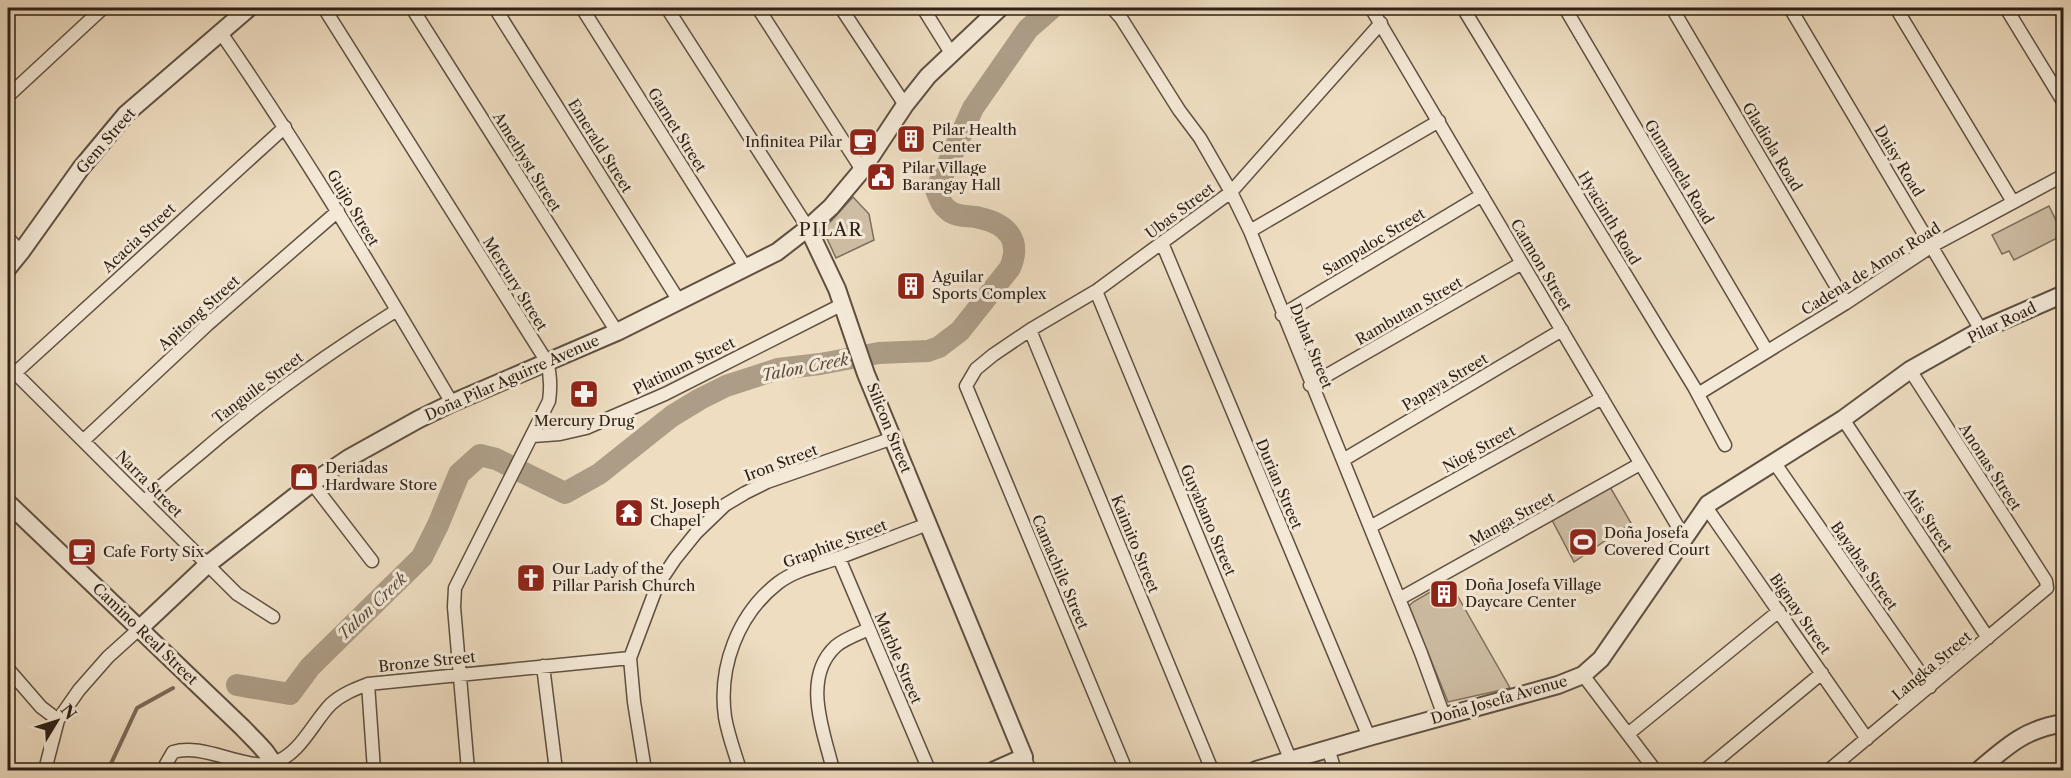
<svg xmlns="http://www.w3.org/2000/svg" width="2071" height="778" font-family="'Libre Caslon Text',serif">
	<style>
		.green { fill: #cebda4; stroke: #7e6f5d; stroke-width: 1.5 }
		.lines { fill: none; stroke-linecap: round; stroke-linejoin: round }
		.stream { stroke: #7b6b5a; stroke-width: 4 }
		.river { stroke: #ad9d87; stroke-width: 22 }
		.minor-casing { stroke: #5f5041; stroke-width: 15 }
		.tertiary-casing { stroke: #5f5041; stroke-width: 20 }
		.minor { stroke: #f4e9d7; stroke-width: 12 }
		.tertiary { stroke: #f4e9d7; stroke-width: 16 }
		.labels { text-anchor: middle; stroke-width: 6; stroke-linejoin: round; paint-order: stroke }
		.street-label { font-size: 15px; fill: #2f2116; stroke: #f4e9d7 }
		.poi-label { font-size: 15px; fill: #2f2116; stroke: #f4e9d7; text-anchor: start }
		.water-label { font-size: 16px; font-style: italic; fill: #5b4c3e; stroke: #f4e9d7 }
		.quarter-label { font-size: 18px; letter-spacing: 1.5px; fill: #2f2116; stroke: #f4e9d7 }
	</style>
	<rect width="100%" height="100%" fill="#eeddc1"/>
	<filter id="stains"><feTurbulence type="fractalNoise" baseFrequency=".00333" numOctaves="4"/><feColorMatrix values="0 0 0 0 .2 0 0 0 0 .09 0 0 0 0 .02 0 0 0 .5 -.17"/></filter>
	<radialGradient id="worn" r=".72"><stop offset=".6" stop-color="#630" stop-opacity="0"/><stop offset="1" stop-color="#630" stop-opacity=".3"/></radialGradient>
	<path class="green" d="M 853,197 L 869,214 L 874,240 L 836,258 L 823,230 Z
		M 2049,206 L 2063,235 L 2014,260 L 2009,251 L 2002,254 L 1992,235 Z
		M 1610,487 L 1631,523 L 1574,562 L 1552,520 Z
		M 1449,581 L 1510,688 L 1448,702 L 1409,606 L 1413,602 Z"/>
	<g class="lines">
		<path class="stream" d="M 108,770 L 137,708 L 173,688"/>
		<path class="river" d="M 237,685 L 290,694 L 310,667 L 422,557 L 438,525 L 459,474 L 480,455 L 496,459 L 565,493 L 599,474 L 672,416 L 700,399 L 726,386 L 778,369 L 820,364 L 879,353 L 928,351 L 939,347 L 960,331 L 1010,268 C 1022,240 1007,224 980,218 C 968,215 957,218 948,210 C 941,205 939,197 936,190 L 973,108 L 1028,29 L 1052,8"/>
		<g class="minor-casing">
			<path id="minor" d="M 324,8 L 547,362 C 551,376 551,387 549,401 L 455,588 L 454,607 L 468,770
				M 412,8 L 617,332
				M 495,8 L 679,301
				M 582,8 L 746,268
				M 667,8 L 808,228
				M 758,8 L 862,170
				M 841,8 L 905,105
				M 923,8 L 951,53
				M 1112,8 L 1121,18 L 1179,110 L 1200,138 L 1231,192 L 1250,231 L 1421,653 L 1444,716
				M 1371,8 L 1684,537
				M 1463,8 L 1694,387 L 1725,445
				M 1565,8 L 1767,351
				M 1672,8 L 1846,303
				M 1790,8 L 1981,330
				M 1896,8 L 2013,202
				M 2006,8 L 2064,103
				M 221,33 C 304,153 378,277 452,403
				M 8,96 L 103,8
				M 1250,231 L 1439,121
				M 8,238 L 21,252
				M 1162,243 L 1369,737
				M 1096,291 L 1291,761
				M 1282,315 L 1482,195
				M 1030,330 L 1212,770
				M 8,366 L 237,594 L 273,617
				M 15,373 L 285,127
				M 1310,385 L 1522,263
				M 1698,394 L 1846,303 L 1932,246 L 2064,175
				M 1843,419 L 1988,638
				M 533,436 L 560,434 L 586,428 L 665,394 L 843,304
				M 84,440 L 207,325 L 338,211
				M 1343,460 L 1562,330
				M 1774,462 L 1930,687
				M 312,483 L 372,561
				M 145,501 C 161,485 179,471 197,456 C 260,401 327,354 397,310
				M 1706,507 L 1867,739
				M 1370,527 L 1602,398
				M 839,558 L 929,770
				M 1399,599 L 1640,464
				M 543,666 L 556,770
				M 8,669 L 41,707 L 58,720
				M 1583,675 L 1655,770
				M 368,684 L 374,770
				M 1628,734 L 1779,611
				M 1328,749 L 1335,770
				M 1024,757 L 1030,770
				M 45,770 L 58,720 L 79,690 L 108,657 L 139,629
				M 167,770 L 166,764 L 173,752 C 203,742 245,771 273,763 C 300,755 313,722 331,704 C 342,694 355,689 368,684 L 630,658
				M 645,770 L 634,702 L 630,658 L 657,586 L 675,559 L 696,533 L 725,505 L 745,493 L 767,482 L 893,438
				M 740,770 C 735,753 728,735 725,717 C 718,667 738,614 778,583 C 795,570 819,565 838,558 C 868,547 898,535 928,524
				M 833,770 C 824,732 801,678 836,646 C 844,639 858,634 869,629
				M 1126,770 L 966,386 L 976,369 L 993,355 L 1030,330 L 1096,291 L 1231,192 L 1381,23
				M 1705,770 L 1822,673
				M 1829,770 L 2047,588 L 2046,581 L 1910,370"/>
		</g>
		<g class="tertiary-casing">
			<path id="tertiary" d="M 808,228 L 837,289 L 866,374 L 1024,757 L 995,770
				M 8,268 L 21,252 L 81,168 L 126,114 L 249,8
				M 8,503 L 243,728 C 255,741 270,753 276,770
				M 139,629 L 207,565 L 312,483 L 349,458 L 419,419 L 452,403 L 617,332 L 777,252 L 808,228 L 831,207 L 862,170 L 905,105 L 928,76 L 1000,8
				M 1256,770 L 1369,737 L 1558,685 L 1583,675 L 1601,659 L 1708,504 L 1843,419 L 1910,370 L 1981,330 L 2064,294
				M 1979,770 C 2007,746 2025,729 2064,723"/>
		</g>
		<use href="#minor" class="minor"/>
		<use href="#tertiary" class="tertiary"/>
	</g>
	<defs>
		<g id="building-square" transform="scale(1.5)"><rect x="-9" y="-9" width="18" height="18" rx="4" fill="#8f2418" stroke="#f4e9d7"/><path d="M-4-6H4V6H1V3H-1V6H-4ZM-2.5-4.3h1.7v1.8h-1.7ZM.8-4.3h1.7v1.8H.8ZM-2.5-1h1.7V.8h-1.7ZM.8-1h1.7V.8H.8Z" fill="#fff"/></g>
		<g id="cafe-square" transform="scale(1.5)"><rect x="-9" y="-9" width="18" height="18" rx="4" fill="#8f2418" stroke="#f4e9d7"/><path d="M-5.5-4.5H6V0H3Q3 3.5 0 3.5H-2.5Q-5.5 3.5-5.5 0ZM3-3.2v2h1.7v-2ZM-6 4.5H4V6H-6Z" fill="#fff"/></g>
		<g id="civic-square" transform="scale(1.5)"><rect x="-9" y="-9" width="18" height="18" rx="4" fill="#8f2418" stroke="#f4e9d7"/><path d="M-.6-6.5H3V-4.5H.6V-3L4-1V1h2V6H-6V1h2V-1L-.6-3ZM-1.2 2.5V6h2.4V2.5Z" fill="#fff"/></g>
		<g id="pharmacy-square" transform="scale(1.5)"><rect x="-9" y="-9" width="18" height="18" rx="4" fill="#8f2418" stroke="#f4e9d7"/><path d="M-2-6h4v4h4v4h-4v4h-4v-4h-4v-4h4Z" fill="#fff"/></g>
		<g id="shop-square" transform="scale(1.5)"><rect x="-9" y="-9" width="18" height="18" rx="4" fill="#8f2418" stroke="#f4e9d7"/><path d="M-5-2.5h2.3a2.7 3.5 0 0 1 5.4 0H5L5.5 6h-11ZM-1.5-2.5h3a1.5 2.3 0 0 0-3 0Z" fill="#fff"/></g>
		<g id="temple-square" transform="scale(1.5)"><rect x="-9" y="-9" width="18" height="18" rx="4" fill="#8f2418" stroke="#f4e9d7"/><path d="M0-6L5-2H3V0L6.5 2.5H4V6H1.5V3h-3V6H-4V2.5H-6.5L-3 0V-2H-5Z" fill="#fff"/></g>
		<g id="stadium-square" transform="scale(1.5)"><rect x="-9" y="-9" width="18" height="18" rx="4" fill="#8f2418" stroke="#f4e9d7"/><path d="M0-5a6.5 5 0 1 0 0 10a6.5 5 0 1 0 0-10ZM-3.5-1.8h7v3.6h-7Z" fill="#fff"/></g>
		<g id="church-square" transform="scale(1.5)"><rect x="-9" y="-9" width="18" height="18" rx="4" fill="#8f2418" stroke="#f4e9d7"/><path d="M-1.2-6h2.4v3.5h3.3v2.4h-3.3V6h-2.4V-.1h-3.3v-2.4h3.3Z" fill="#fff"/></g>
	</defs>
	<g fill-rule="evenodd">
		<use href="#building-square" x="911" y="139"/>
		<use href="#cafe-square" x="863" y="142"/>
		<use href="#civic-square" x="881" y="177"/>
		<use href="#building-square" x="911" y="286"/>
		<use href="#pharmacy-square" x="584" y="394"/>
		<use href="#shop-square" x="304" y="477"/>
		<use href="#temple-square" x="629" y="513"/>
		<use href="#stadium-square" x="1583" y="542"/>
		<use href="#cafe-square" x="82" y="552"/>
		<use href="#church-square" x="531" y="578"/>
		<use href="#building-square" x="1444" y="594"/>
	</g>
	<g class="labels">
		<g class="street-label">
			<text transform="translate(677 130) rotate(58)" y="5">Garnet Street</text>
			<text transform="translate(106 141) rotate(-49)" y="5">Gem Street</text>
			<text transform="translate(600 146) rotate(58)" y="5">Emerald Street</text>
			<text transform="translate(1772 147) rotate(59)" y="5">Gladiola Road</text>
			<text transform="translate(1899 161) rotate(59)" y="5">Daisy Road</text>
			<text transform="translate(527 162) rotate(58)" y="5">Amethyst Street</text>
			<text transform="translate(1679 172) rotate(59)" y="5">Gumamela Road</text>
			<text transform="translate(353 208) rotate(59)" y="5">Guijo Street</text>
			<text transform="translate(1180 211) rotate(-37)" y="5">Ubas Street</text>
			<text transform="translate(1609 218) rotate(59)" y="5">Hyacinth Road</text>
			<text transform="translate(139 238) rotate(-43)" y="5">Acacia Street</text>
			<text transform="translate(1374 242) rotate(-31)" y="5">Sampaloc Street</text>
			<text transform="translate(1541 265) rotate(59)" y="5">Catmon Street</text>
			<text transform="translate(1871 269) rotate(-32)" y="5">Cadena de Amor Road</text>
			<text transform="translate(515 284) rotate(58)" y="5">Mercury Street</text>
			<text transform="translate(1409 311) rotate(-30)" y="5">Rambutan Street</text>
			<text transform="translate(199 313) rotate(-42)" y="5">Apitong Street</text>
			<text transform="translate(2002 323) rotate(-26)" y="5">Pilar Road</text>
			<text transform="translate(1311 346) rotate(68)" y="5">Duhat Street</text>
			<text transform="translate(684 366) rotate(-26)" y="5">Platinum Street</text>
			<text transform="translate(512 378) rotate(-24)" y="5">Doña Pilar Aguirre Avenue</text>
			<text transform="translate(1445 382) rotate(-31)" y="5">Papaya Street</text>
			<text transform="translate(258 388) rotate(-37)" y="5">Tanguile Street</text>
			<text transform="translate(889 428) rotate(68)" y="5">Silicon Street</text>
			<text transform="translate(1479 449) rotate(-29)" y="5">Niog Street</text>
			<text transform="translate(781 463) rotate(-21)" y="5">Iron Street</text>
			<text transform="translate(1990 467) rotate(57)" y="5">Anonas Street</text>
			<text transform="translate(149 484) rotate(45)" y="5">Narra Street</text>
			<text transform="translate(1279 484) rotate(67)" y="5">Durian Street</text>
			<text transform="translate(1512 519) rotate(-29)" y="5">Manga Street</text>
			<text transform="translate(1208 520) rotate(67)" y="5">Guyabano Street</text>
			<text transform="translate(1928 520) rotate(56)" y="5">Atis Street</text>
			<text transform="translate(835 544) rotate(-21)" y="5">Graphite Street</text>
			<text transform="translate(1135 544) rotate(68)" y="5">Kaimito Street</text>
			<text transform="translate(1864 566) rotate(55)" y="5">Bayabas Street</text>
			<text transform="translate(1060 572) rotate(67)" y="5">Camachile Street</text>
			<text transform="translate(1800 614) rotate(55)" y="5">Bignay Street</text>
			<text transform="translate(145 634) rotate(44)" y="5">Camino Real Street</text>
			<text transform="translate(898 658) rotate(67)" y="5">Marble Street</text>
			<text transform="translate(427 662) rotate(-6)" y="5">Bronze Street</text>
			<text transform="translate(1932 666) rotate(-40)" y="5">Langka Street</text>
			<text transform="translate(1499 700) rotate(-16)" y="5">Doña Josefa Avenue</text>
		</g>
		<g class="poi-label">
			<text x="932" y="135">Pilar Health<tspan x="932" dy="17">Center</tspan></text>
			<text x="842" y="147" text-anchor="end">Infinitea Pilar</text>
			<text x="902" y="173">Pilar Village<tspan x="902" dy="17">Barangay Hall</tspan></text>
			<text x="932" y="282">Aguilar<tspan x="932" dy="17">Sports Complex</tspan></text>
			<text x="584" y="426" text-anchor="middle">Mercury Drug</text>
			<text x="325" y="473">Deriadas<tspan x="325" dy="17">Hardware Store</tspan></text>
			<text x="650" y="509">St. Joseph<tspan x="650" dy="17">Chapel</tspan></text>
			<text x="1604" y="538">Doña Josefa<tspan x="1604" dy="17">Covered Court</tspan></text>
			<text x="103" y="557">Cafe Forty Six</text>
			<text x="552" y="574">Our Lady of the<tspan x="552" dy="17">Pillar Parish Church</tspan></text>
			<text x="1465" y="590">Doña Josefa Village<tspan x="1465" dy="17">Daycare Center</tspan></text>
		</g>
		<g class="water-label">
			<text transform="translate(805 367) rotate(-11)" y="6">Talon Creek</text>
			<text transform="translate(372 606) rotate(-44)" y="6">Talon Creek</text>
		</g>
		<g class="quarter-label">
			<text x="831" y="236">PILAR</text>
		</g>
	</g>
	<rect width="2071" height="778" fill="none" stroke="#eeddc1" stroke-width="30"/>
	<rect x="9" y="9" width="2053" height="760" fill="none" stroke="#2f2116" stroke-width="3"/>
	<rect x="15" y="15" width="2041" height="748" fill="none" stroke="#2f2116" stroke-width="1.5"/>
	<g transform="translate(57 721) rotate(52)" stroke="#f4e9d7" stroke-width="4.5" paint-order="stroke">
	<path d="M0-4.5L10 22L0 15L-10 22Z" fill="#2f2116"/>
	<text y="-9" font-size="16" font-weight="bold" text-anchor="middle" fill="#2f2116">N</text>
	</g>
	<rect width="100%" height="100%" filter="url(#stains)"/>
	<rect width="100%" height="100%" fill="url(#worn)"/>
</svg>
